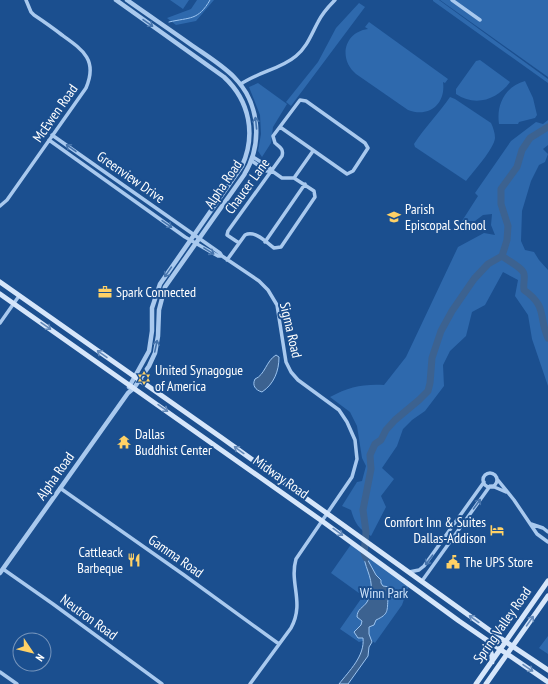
<svg xmlns="http://www.w3.org/2000/svg" width="548" height="684" font-family="'PT Sans Narrow',sans-serif">
	<style>
		.green { fill: #2e69ad }
		.water { fill: #3c6290; stroke: #9cc4f0 }
		.lines { fill: none; stroke-linecap: round; stroke-linejoin: round }
		.stream { stroke: #9cc4f0; stroke-width: 1 }
		.river { stroke: #3c6290; stroke-width: 7 }
		.minor { stroke: #a9c9ee; stroke-width: 3.5 }
		.tertiary { stroke: #a9c9ee; stroke-width: 4.5 }
		.secondary { stroke: #d6e6fa; stroke-width: 5 }
		.oneway { stroke: #4674ac }
		.oneway2 { stroke: #668bba }
		.labels { text-anchor: middle; stroke-width: 4; stroke-linejoin: round; paint-order: stroke }
		.street-label { font-size: 14px; fill: #fff; stroke: #1b4f8f }
		.poi-label { font-size: 14px; fill: #fff; stroke: #1b4f8f; text-anchor: start }
		.park-label { font-size: 14px; fill: #cfe3fa; stroke: #1b4f8f }
	</style>
	<rect width="100%" height="100%" fill="#1b4f8f"/>
	<path class="green" d="M 170,0 L 189,0 L 183,9 Z
		M 197,0 L 214,0 L 196,21 L 176,25 L 167,18 L 191,9 Z
		M 433,0 L 439,0 L 548,79 L 548,83 L 433,1 Z
		M 440,0 L 548,0 L 548,77 Z
		M 359,3 L 365,7 L 291,106 L 286,102 L 318,62 L 336,28 Z
		M 369,22 L 448,79 L 445,83 L 443,82 C 446,104 429,118 408,110 L 356,74 C 338,59 344,32 368,29 L 365,27 Z
		M 480,60 L 510,82 C 497,100 475,107 456,94 L 456,89 L 476,61 Z
		M 525,81 L 533,98 L 537,115 L 535,118 L 519,122 L 518,124 L 499,124 C 496,104 506,86 525,81 Z
		M 258,83 L 287,104 L 273,127 L 271,143 L 262,157 L 258,151 L 261,134 L 260,115 L 249,87 Z
		M 450,97 L 455,99 L 491,123 C 493,127 495,133 495,138 C 494,149 473,172 466,181 L 415,147 L 414,144 C 425,127 439,113 450,97 Z
		M 548,120 L 548,145 L 543,149 L 548,154 L 545,162 L 539,165 L 531,181 L 522,211 L 521,241 L 525,250 L 534,252 L 539,260 L 548,270 L 548,386 L 532,339 L 528,315 L 515,296 L 518,280 L 503,272 L 485,305 L 472,312 L 466,336 L 450,351 L 443,365 L 444,386 L 425,411 L 412,420 L 403,429 L 397,446 L 382,468 L 394,479 L 381,496 L 386,507 L 371,536 C 359,529 355,524 351,510 L 342,506 L 357,482 L 362,481 L 366,466 L 362,458 L 357,426 L 350,412 L 330,397 C 349,387 362,384 384,385 L 406,357 L 458,247 L 484,233 L 495,235 L 491,225 L 492,214 L 483,215 L 475,221 L 462,221 L 478,196 L 475,193 L 511,141 L 536,122 L 543,124 Z
		M 352,543 L 409,585 L 402,605 L 375,643 L 370,639 L 359,642 L 340,629 L 363,596 L 331,573 Z
		M 548,636 L 548,654 L 539,648 Z"/>
	<path class="water" d="M 276,355 L 279,357 C 279,371 274,384 262,392 C 255,390 252,385 255,379 C 265,375 266,361 276,355 Z
		M 364,553 L 376,575 L 381,580 L 381,583 L 383,586 L 390,587 L 394,592 L 392,597 L 388,598 C 387,611 389,614 376,620 L 374,625 L 369,627 L 369,634 L 372,642 L 369,647 L 368,656 L 348,684 L 339,684 C 349,671 365,656 363,638 L 358,638 L 354,632 L 361,625 L 362,621 L 357,617 C 357,609 363,608 367,602 C 369,598 371,594 371,590 C 373,577 363,565 364,553 Z"/>
	<g class="lines">
		<path class="stream" d="M 169,22 C 190,17 198,21 210,0"/>
		<path class="river" d="M 502,256 C 507,260 523,268 524,274 C 525,280 523,284 524,290 C 548,307 538,316 548,338
			M 366,558 L 364,553 L 366,532 L 363,510 L 371,469 L 370,455 L 375,444 L 381,440 L 386,430 L 395,420 L 419,400 L 428,391 L 430,383 L 432,358 L 441,331 L 452,311 L 474,279 L 488,264 L 502,256 L 507,240 L 508,226 L 501,204 L 501,189 L 517,167 L 522,150 L 530,138 L 548,127"/>
		<path class="minor" d="M 452,0 L 480,20
			M 241,84 C 258,72 281,69 296,56 C 307,47 311,35 318,22 C 322,14 328,7 335,0
			M 52,135 L 220,253 L 222,256
			M 49,140 L 185,237 L 218,256 L 222,256 L 259,281 L 268,290 L 277,305 L 286,362 L 291,372 L 298,380 L 339,410 L 347,422 L 355,440 L 357,459 L 352,477 L 296,559 C 289,584 305,602 291,628 L 250,684
			M 252,161 L 266,171 L 272,171
			M 294,178 L 313,151
			M 0,206 L 7,200 L 86,88 C 98,60 83,50 62,35 C 53,28 43,21 34,15 L 31,12 L 26,0
			M 265,242 L 305,184
			M 239,243 L 227,235 L 228,231 L 282,156 C 284,149 280,147 275,143 L 273,136 L 300,100 L 306,101 L 365,143 L 368,148 L 353,171 L 347,174 L 280,127
			M 227,260 L 245,235 C 255,230 266,242 274,248 L 281,247 L 315,197 L 314,191 L 294,178 L 282,178 L 272,171 L 269,167 L 253,157
			M 0,323 L 19,296
			M483 480a7 7 0 1 1 14 0a7 7 0 1 1-14 0Z
			M 497,479 L 514,500 L 537,534 L 548,542
			M 492,486 L 506,492
			M 60,488 L 184,575 L 279,644
			M 531,524 L 543,528 L 548,532
			M 3,569 L 53,604 L 162,684
			M 409,572 L 419,570 L 424,566 L 484,482
			M 422,581 L 490,486
			M 0,672 L 17,684"/>
		<path class="tertiary" d="M 116,0 L 224,77 C 250,101 256,135 242,166 L 160,284 L 152,308 L 152,331 L 149,351 L 129,387
			M 0,573 L 128,393 L 134,388 L 149,366 L 155,353 L 158,336 L 159,310 L 165,287 L 244,175 C 263,144 260,103 234,77 C 221,64 204,54 190,44 C 169,29 148,15 127,0"/>
		<path class="secondary" d="M 0,282 L 222,438 L 506,642 L 548,670
			M 0,294 L 322,521 L 459,621 L 548,682
			M 487,640 L 492,656 L 492,662
			M 476,684 L 548,581
			M 486,684 L 548,596"/>
	</g>
	<defs><path id="oneway-shaft" d="M-6 0H5M1.5-3L5.5 0L1.5 3" fill="none" stroke-width="1.6" stroke-linecap="round" stroke-linejoin="round"/></defs>
	<g class="oneway">
		<use href="#oneway-shaft" transform="translate(148 23) rotate(35)"/>
		<use href="#oneway-shaft" transform="translate(256 123) rotate(-96)"/>
		<use href="#oneway-shaft" transform="translate(71 148) rotate(-145)"/>
		<use href="#oneway-shaft" transform="translate(167 224) rotate(35)"/>
		<use href="#oneway-shaft" transform="translate(209 251) rotate(32)"/>
		<use href="#oneway-shaft" transform="translate(168 272) rotate(125)"/>
		<use href="#oneway-shaft" transform="translate(156 346) rotate(-78)"/>
		<use href="#oneway-shaft" transform="translate(477 504) rotate(-54)"/>
		<use href="#oneway-shaft" transform="translate(429 560) rotate(127)"/>
	</g>
	<g class="oneway2">
		<use href="#oneway-shaft" transform="translate(46 326) rotate(35)"/>
		<use href="#oneway-shaft" transform="translate(102 354) rotate(-145)"/>
		<use href="#oneway-shaft" transform="translate(163 408) rotate(35)"/>
		<use href="#oneway-shaft" transform="translate(239 450) rotate(-144)"/>
		<use href="#oneway-shaft" transform="translate(338 532) rotate(36)"/>
		<use href="#oneway-shaft" transform="translate(474 619) rotate(-144)"/>
		<use href="#oneway-shaft" transform="translate(530 621) rotate(-55)"/>
		<use href="#oneway-shaft" transform="translate(528 668) rotate(34)"/>
	</g>
	<defs>
		<g id="school-bare" transform="scale(1.08)"><path d="M0-5L7-2L0 1L-7-2ZM-4 1L0 2.5L4 1V4Q0 6-4 4Z" fill="#ffd166" stroke="#1b4f8f" stroke-width="2.5" paint-order="stroke"/></g>
		<g id="office-bare" transform="scale(1.08)"><path d="M-6-3h4V-5.5h4V-3h4V5H-6ZM-1-4.5V-3h2v-1.5ZM-6 0V1H6V0Z" fill="#ffd166" stroke="#1b4f8f" stroke-width="2.5" paint-order="stroke"/></g>
		<g id="synagogue-bare" transform="scale(1.08)"><path d="M0-6.5L5.6 3.2H-5.6ZM0 6.5L5.6-3.2H-5.6Z" fill="#ffd166" stroke="#1b4f8f" stroke-width="2.5" paint-order="stroke"/></g>
		<g id="temple-bare" transform="scale(1.08)"><path d="M0-6L5-2H3V0L6.5 2.5H4V6H1.5V3h-3V6H-4V2.5H-6.5L-3 0V-2H-5Z" fill="#ffd166" stroke="#1b4f8f" stroke-width="2.5" paint-order="stroke"/></g>
		<g id="hotel-bare" transform="scale(1.08)"><path d="M-6-4.5h1.5V1H6V5H4.5V3h-9V5H-6ZM-4 0a1.8 1.8 0 1 1 3.6 0ZM.5 0V-2.5h3Q6-2.5 6 0Z" fill="#ffd166" stroke="#1b4f8f" stroke-width="2.5" paint-order="stroke"/></g>
		<g id="restaurant-bare" transform="scale(1.08)"><path d="M-5-6h1v4h1v-4h1v4h1v-4h1v5L-1.5 .5V6h-2V.5L-5-1ZM5-6V6H3V1.5H1.5Q1.5-4 5-6Z" fill="#ffd166" stroke="#1b4f8f" stroke-width="2.5" paint-order="stroke"/></g>
		<g id="civic-bare" transform="scale(1.08)"><path d="M-.6-6.5H3V-4.5H.6V-3L4-1V1h2V6H-6V1h2V-1L-.6-3ZM-1.2 2.5V6h2.4V2.5Z" fill="#ffd166" stroke="#1b4f8f" stroke-width="2.5" paint-order="stroke"/></g>
	</defs>
	<g fill-rule="evenodd">
		<use href="#school-bare" x="394" y="217"/>
		<use href="#office-bare" x="105" y="292"/>
		<use href="#synagogue-bare" x="144" y="378"/>
		<use href="#temple-bare" x="124" y="442"/>
		<use href="#hotel-bare" x="497" y="530"/>
		<use href="#restaurant-bare" x="134" y="560"/>
		<use href="#civic-bare" x="453" y="562"/>
	</g>
	<g class="labels">
		<g class="street-label">
			<text transform="translate(55 113) rotate(-55)" y="5">McEwen Road</text>
			<text transform="translate(131 177) rotate(35)" y="5">Greenview Drive</text>
			<text transform="translate(223 184) rotate(-56)" y="5">Alpha Road</text>
			<text transform="translate(247 186) rotate(-54)" y="5">Chaucer Lane</text>
			<text transform="translate(291 330) rotate(77)" y="5">Sigma Road</text>
			<text transform="translate(55 476) rotate(-55)" y="5">Alpha Road</text>
			<text transform="translate(281 477) rotate(35)" y="5">Midway Road</text>
			<text transform="translate(176 556) rotate(35)" y="5">Gamma Road</text>
			<text transform="translate(89 617) rotate(36)" y="5">Neutron Road</text>
			<text transform="translate(502 625) rotate(-55)" y="5">Spring Valley Road</text>
		</g>
		<g class="poi-label">
			<text x="405" y="214">Parish<tspan x="405" dy="16">Episcopal School</tspan></text>
			<text x="116" y="297">Spark Connected</text>
			<text x="155" y="375">United Synagogue<tspan x="155" dy="16">of America</tspan></text>
			<text x="135" y="439">Dallas<tspan x="135" dy="16">Buddhist Center</tspan></text>
			<text x="486" y="527" text-anchor="end">Comfort Inn &amp; Suites<tspan x="486" dy="16">Dallas-Addison</tspan></text>
			<text x="123" y="557" text-anchor="end">Cattleack<tspan x="123" dy="16">Barbeque</tspan></text>
			<text x="464" y="567">The UPS Store</text>
		</g>
		<g class="park-label">
			<text x="384" y="598">Winn Park</text>
		</g>
	</g>
	<g transform="translate(32 652) rotate(125)"><circle r="19" fill="#1b4f8f" stroke="#7695bc"/>
	<path d="M0-3L7 15L0 10L-7 15Z" fill="#ffd166"/>
	<text y="-6" font-size="11" font-weight="bold" text-anchor="middle" fill="#ffffff">N</text>
	</g>
</svg>
